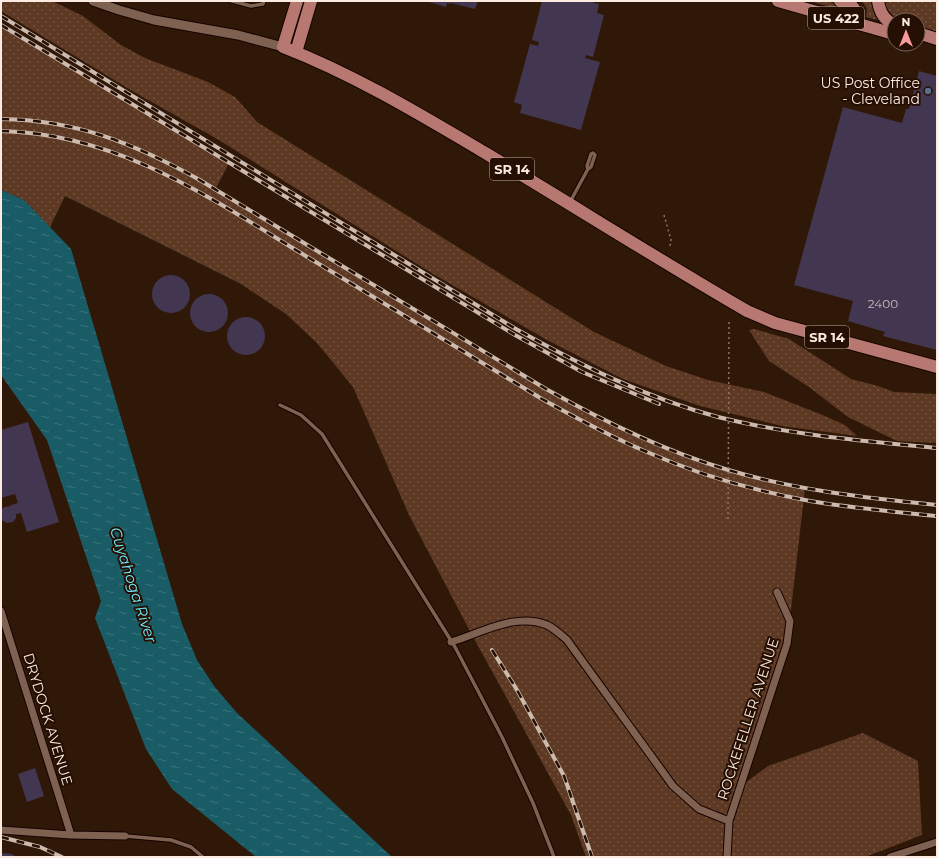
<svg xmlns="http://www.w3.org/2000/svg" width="938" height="858" font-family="Montserrat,sans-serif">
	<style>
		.grass { fill: url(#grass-dots) }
		.water { fill: url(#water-ripples) }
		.building { fill: #423650 }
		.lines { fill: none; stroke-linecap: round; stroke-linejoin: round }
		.service-casing { stroke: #160300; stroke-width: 5.5 }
		.minor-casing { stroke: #160300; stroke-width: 9 }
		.tertiary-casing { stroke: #160300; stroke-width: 11 }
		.primary-casing { stroke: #160300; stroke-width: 14 }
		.path { stroke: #8b7669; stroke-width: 1.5; stroke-dasharray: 2 3; stroke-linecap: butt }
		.service { stroke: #7f6151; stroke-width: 3.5 }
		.minor { stroke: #7f6151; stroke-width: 7 }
		.tertiary { stroke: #7f6151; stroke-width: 9 }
		.primary { stroke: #b67871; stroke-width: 12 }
		.rail-casing { stroke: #cdbaaf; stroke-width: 4 }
		.rail { stroke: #250e02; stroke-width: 2.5; stroke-dasharray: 8; stroke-linecap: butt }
		.path-bridge { stroke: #8b7669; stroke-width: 1.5; stroke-dasharray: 2 3; stroke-linecap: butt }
		.service-dot { fill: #5c6f8a; stroke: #250e02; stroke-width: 1.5 }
		.labels { text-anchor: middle; stroke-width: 4; stroke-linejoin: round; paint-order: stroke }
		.number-label { font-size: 12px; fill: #cebebd }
		.shield { fill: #250e02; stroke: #bca99e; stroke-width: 1 }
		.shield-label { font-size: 13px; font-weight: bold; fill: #fcebe1 }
		.poi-label { font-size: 14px; fill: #fcebe1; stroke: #250e02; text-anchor: end }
		.street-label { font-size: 14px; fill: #fcebe1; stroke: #250e02 }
		.water-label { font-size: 15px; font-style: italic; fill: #6eebfe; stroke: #250e02 }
	</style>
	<defs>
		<pattern id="grass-dots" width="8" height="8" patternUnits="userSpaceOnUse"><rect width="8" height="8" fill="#5d3923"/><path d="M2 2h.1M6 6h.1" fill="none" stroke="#755643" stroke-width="1.8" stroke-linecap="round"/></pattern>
		<pattern id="water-ripples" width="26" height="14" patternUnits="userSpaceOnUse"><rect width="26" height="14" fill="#195c66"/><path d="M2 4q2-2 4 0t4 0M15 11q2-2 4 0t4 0" fill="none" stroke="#3b747c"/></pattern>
	</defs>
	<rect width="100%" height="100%" fill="#301809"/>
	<path class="grass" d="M 1,1 L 52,1 L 83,16 L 121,45 L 145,58 L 208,82 L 235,97 L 257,122 L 594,332 L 666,366 L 708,380 L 764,392 L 820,414 L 845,425 L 857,436 L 782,426 L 700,406 L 623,379 L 547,340 L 435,275 L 308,196 L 219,140 L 134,92 L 1,11 Z
		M 810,1 C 823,1 837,1 848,9 L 848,12 Z
		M 862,1 L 874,1 L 879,19 L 878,20 L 866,17 L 867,9 Z
		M 883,1 L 937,1 L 937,36 L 918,31 L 918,20 L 895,20 L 886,12 Z
		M 1,25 L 229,163 L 215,190 L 546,389 C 631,437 709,469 805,488 L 787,644 L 741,786 L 768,766 L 863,733 L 918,761 L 922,835 L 865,857 L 586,857 L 571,815 L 472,635 L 409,515 L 353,387 L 317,343 L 286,314 L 241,284 L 65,196 L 50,227 L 24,200 L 1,190 Z
		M 754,329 L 789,339 L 851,379 L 878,386 L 894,392 L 937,394 L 937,443 L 897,441 L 848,417 L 809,387 L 769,361 L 749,330 Z"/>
	<path class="water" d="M 1,190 L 24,200 L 71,249 L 182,624 L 197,660 L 214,686 L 237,713 L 392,857 L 256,857 L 172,789 L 146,749 L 95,618 L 101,601 L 47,440 L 1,375 Z"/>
	<path class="building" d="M 426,1 L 478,1 L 475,9 L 451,3 L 451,4 L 447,3 L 446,7 Z
		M 542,1 L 587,1 L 599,4 L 597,13 L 604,15 L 593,57 L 586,55 L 585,58 L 600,62 L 581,130 L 520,113 L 522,105 L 514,102 L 530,44 L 538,46 L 539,42 L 532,40 Z
		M 919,71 L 937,76 L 937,350 L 883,336 L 885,332 L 848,321 L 853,301 L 794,285 L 843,107 L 902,123 L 906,109 L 909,109 Z
		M152 294a19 19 0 1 1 38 0a19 19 0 1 1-38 0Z
		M190 313a19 19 0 1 1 38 0a19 19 0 1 1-38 0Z
		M227 336a19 19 0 1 1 38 0a19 19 0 1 1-38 0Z
		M 28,422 L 59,522 L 27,532 L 21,513 L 16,514 L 16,518 L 13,522 L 7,523 L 1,520 L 1,510 L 4,507 L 11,506 L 11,505 L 18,503 L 15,494 L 1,498 L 1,430 Z
		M 35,768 L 44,796 L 27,802 L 18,774 Z
		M 4,853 L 12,854 L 16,857 L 1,857 L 1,854 Z"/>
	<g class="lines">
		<g class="service-casing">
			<path id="service" d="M 232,1 L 251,6 L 263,4 L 264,1
				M 588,169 L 587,166 L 591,154 L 593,153
				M 570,202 L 588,169 L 591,167 L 595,155 L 593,153
				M 280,405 L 301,415 L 322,434 L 455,647 L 502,737 L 533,803 L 554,857
				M 125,836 L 171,840 L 191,847 L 203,857"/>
		</g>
		<g class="minor-casing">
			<path id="minor" d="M 1,611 L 71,835
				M 451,642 C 481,633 516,612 547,625 C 555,629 561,635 567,640 L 673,786 L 699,809 L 729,821
				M 1,830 L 71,835 L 125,836
				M 727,857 L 729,821 L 787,644 L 790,621 L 777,592
				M 890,857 L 937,842"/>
		</g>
		<g class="tertiary-casing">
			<path id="tertiary" d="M 93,1 L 119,10 L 154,20 L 238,35 L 283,47"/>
		</g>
		<g class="primary-casing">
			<path id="primary" d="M 297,1 L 283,47 C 355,75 421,115 487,154 C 574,206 659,260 747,311 L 775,323 L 937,367
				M 778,1 L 894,34
				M 840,1 C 855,5 857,8 853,23
				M 878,1 C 880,13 884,19 894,25
				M 918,33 L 937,39
				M 296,52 L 311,1"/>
		</g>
		<path class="path" d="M 906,86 L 915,88
			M 664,215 L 671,240 L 670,246"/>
		<use href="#service" class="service"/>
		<use href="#minor" class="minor"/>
		<use href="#tertiary" class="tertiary"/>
		<use href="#primary" class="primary"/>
		<g class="rail-casing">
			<path id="rail" d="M 1,16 L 516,329 C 580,365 647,398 718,417 C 790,435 864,441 937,448
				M 1,25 L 515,335 L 582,372 L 659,404
				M 1,119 C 76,120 133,143 198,179 L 546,389 C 603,421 662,450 725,469 C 794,490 866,498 937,505
				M 1,131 C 124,134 217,203 319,264 C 393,309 467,354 542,399 C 576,418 611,437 647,452 C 699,475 755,491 810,501 C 852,508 895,512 937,516
				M 492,650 L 517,690 L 564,776 L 592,857
				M 1,837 L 40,847 L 62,857"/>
		</g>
		<use href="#rail" class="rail"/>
		<path class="path-bridge" d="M 728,519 L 729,322"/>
	</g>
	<circle class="service-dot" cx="928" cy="91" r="4"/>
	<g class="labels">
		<g class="number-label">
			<text x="883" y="308">2400</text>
		</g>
		<g class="shield">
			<rect x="808" y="7" width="56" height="22" rx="3"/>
			<rect x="490" y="158" width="44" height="22" rx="3"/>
			<rect x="805" y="326" width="44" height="22" rx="3"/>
		</g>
		<g class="shield-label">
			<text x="836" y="23">US 422</text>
			<text x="512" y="174">SR 14</text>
			<text x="827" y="342">SR 14</text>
		</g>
		<g class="poi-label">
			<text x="920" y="88">US Post Office<tspan x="920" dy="16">- Cleveland</tspan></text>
		</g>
		<g class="street-label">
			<text transform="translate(48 719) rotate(73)" y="5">DRYDOCK AVENUE</text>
			<text transform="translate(748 719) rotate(-72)" y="5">ROCKEFELLER AVENUE</text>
		</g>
		<g class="water-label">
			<text transform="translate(133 585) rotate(72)" y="5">Cuyahoga River</text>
		</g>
	</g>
	<rect width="938" height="858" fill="none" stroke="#fcebe1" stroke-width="4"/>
	<g transform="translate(906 32)"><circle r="19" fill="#250e02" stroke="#7b665b"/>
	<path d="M0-3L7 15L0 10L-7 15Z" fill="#f59b9d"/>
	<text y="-6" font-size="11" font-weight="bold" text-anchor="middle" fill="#fcebe1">N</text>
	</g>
</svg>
